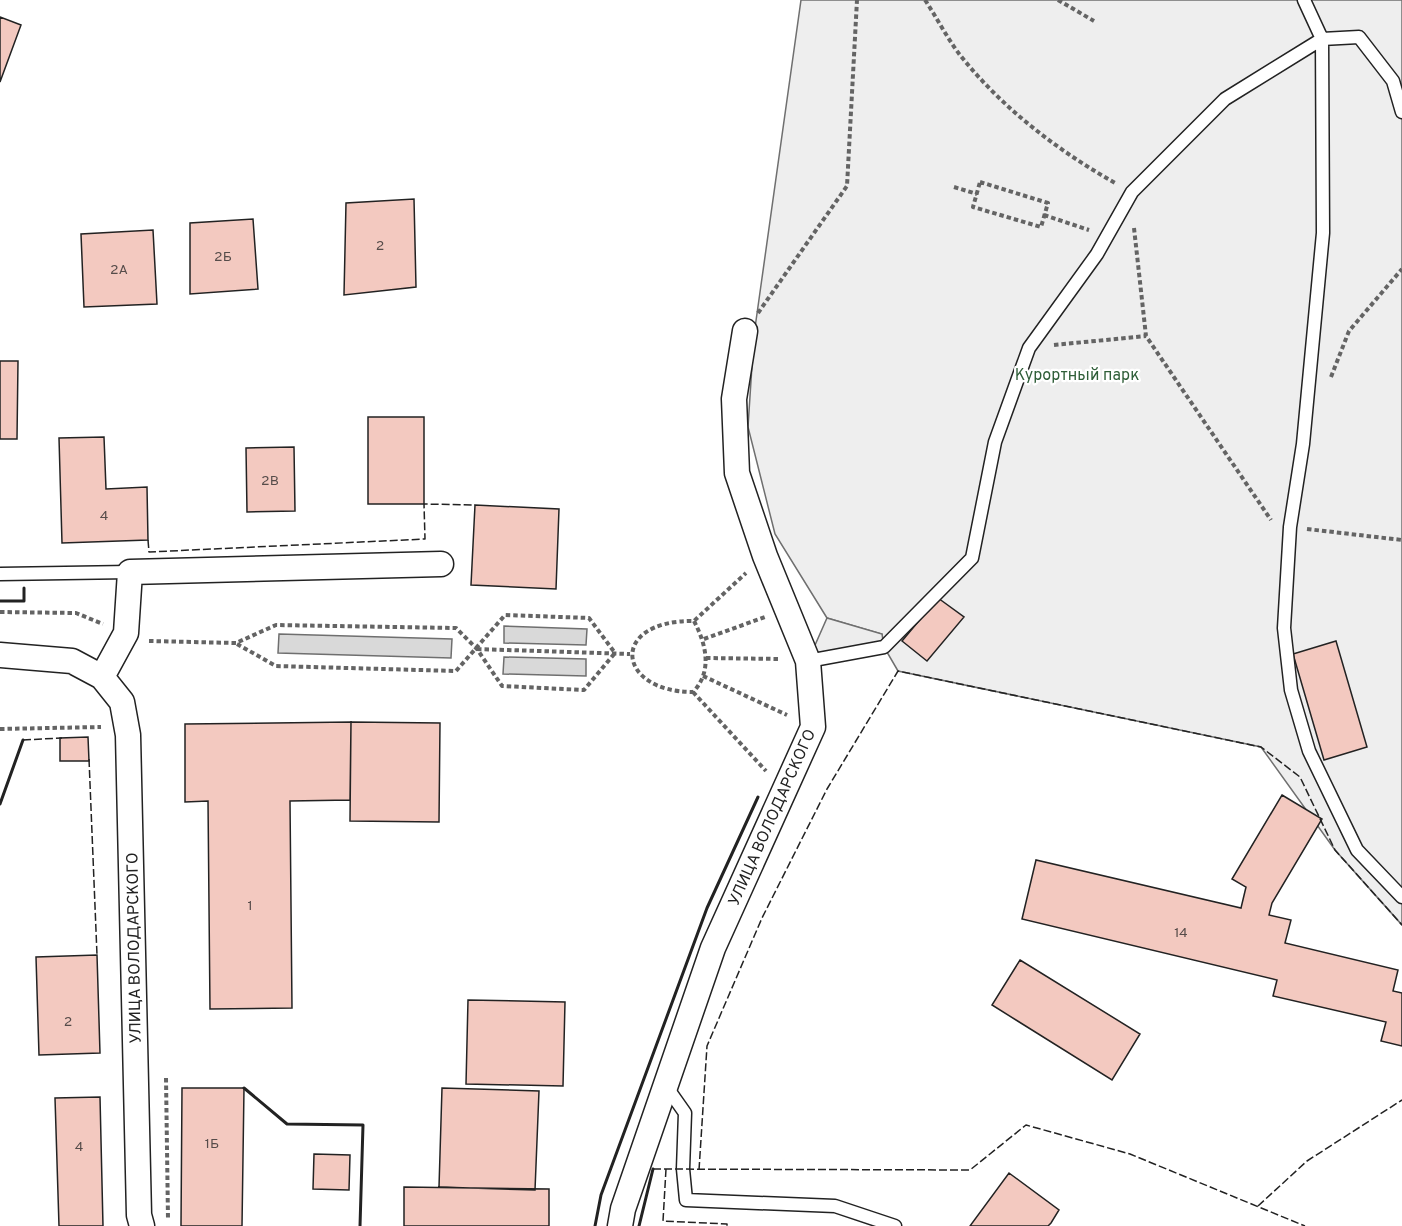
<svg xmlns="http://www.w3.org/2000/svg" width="1402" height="1226" font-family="Overpass,sans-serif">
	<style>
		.green { fill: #eee; stroke: #6f6f6f; stroke-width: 1.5 }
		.parking { fill: #ededed; stroke: #6f6f6f; stroke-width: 1.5 }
		.water { fill: #d9d9d9; stroke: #6f6f6f; stroke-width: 1.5 }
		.building { fill: #f3c9c0; stroke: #222; stroke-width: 1.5 }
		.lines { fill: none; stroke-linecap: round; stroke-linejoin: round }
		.lane-casing { stroke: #222; stroke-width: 15 }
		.street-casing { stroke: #222; stroke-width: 27 }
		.path { stroke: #646464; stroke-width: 4; stroke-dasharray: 4.5 3; stroke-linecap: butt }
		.lane { stroke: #fff; stroke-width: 12 }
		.street { stroke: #fff; stroke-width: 24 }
		.fence { stroke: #222; stroke-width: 1.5; stroke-dasharray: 8 3; stroke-linecap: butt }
		.wall { stroke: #222; stroke-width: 3 }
		.labels { text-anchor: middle; stroke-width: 4.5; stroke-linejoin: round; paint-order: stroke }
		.number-label { font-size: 14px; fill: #564c4a }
		.park-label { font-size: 16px; fill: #2f5e38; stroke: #fff }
		.street-label { font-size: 16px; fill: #222; stroke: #fff }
	</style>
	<rect width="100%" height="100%" fill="#fff"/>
	<path class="green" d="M 801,0 L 1402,0 L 1402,925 L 1335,850 L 1261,747 L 898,671 L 884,647 L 882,634 L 827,618 L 775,534 L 748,427 L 754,335 Z"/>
	<path class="parking" d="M 827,618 L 882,634 L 884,647 L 808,661 Z"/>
	<path class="water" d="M 504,626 L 587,629 L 586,645 L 504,643 Z
		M 279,634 L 452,639 L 451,658 L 278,653 Z
		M 504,657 L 586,659 L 586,676 L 503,674 Z"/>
	<path class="building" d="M 0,17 L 21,25 L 0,82 Z
		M 414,199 L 416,287 L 344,295 L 346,203 Z
		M 253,219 L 258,289 L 190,294 L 190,223 Z
		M 153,230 L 157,304 L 84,307 L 81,234 Z
		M 0,361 L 18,361 L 17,439 L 0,439 Z
		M 368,417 L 424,417 L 424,504 L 368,504 Z
		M 104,437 L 106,489 L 147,487 L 148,540 L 62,543 L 59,438 Z
		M 294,447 L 295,511 L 247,512 L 246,448 Z
		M 475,505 L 559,509 L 556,589 L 471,585 Z
		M 938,598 L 964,617 L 927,661 L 902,641 Z
		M 1336,641 L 1367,747 L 1324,760 L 1293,654 Z
		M 351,722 L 350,800 L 290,801 L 292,1008 L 210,1009 L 208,801 L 185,802 L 185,724 Z
		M 351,722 L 440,723 L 439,822 L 350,821 Z
		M 88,737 L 89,761 L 60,761 L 60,738 Z
		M 1282,795 L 1322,819 L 1272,903 L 1269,915 L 1291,920 L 1285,943 L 1398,970 L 1393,991 L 1402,993 L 1402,1046 L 1381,1041 L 1386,1022 L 1273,996 L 1277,980 L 1022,919 L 1036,860 L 1241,908 L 1246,887 L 1232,879 Z
		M 97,955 L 100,1053 L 39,1055 L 36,957 Z
		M 1020,960 L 1140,1034 L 1112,1080 L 992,1005 Z
		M 468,1000 L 565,1002 L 563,1086 L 466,1084 Z
		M 182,1088 L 244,1088 L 242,1226 L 181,1226 Z
		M 442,1088 L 539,1091 L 535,1190 L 439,1187 Z
		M 100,1097 L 103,1226 L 59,1226 L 55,1098 Z
		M 314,1154 L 350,1155 L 349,1190 L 313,1189 Z
		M 1009,1173 L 1059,1210 L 1051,1223 L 1048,1226 L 970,1226 Z
		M 404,1187 L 549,1189 L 549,1226 L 404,1226 Z"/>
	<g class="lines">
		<g class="lane-casing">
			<path id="lane" d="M 1304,0 L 1322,39 L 1323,233 L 1303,444 L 1290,527 L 1284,628 L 1291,690 L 1309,751 L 1357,850 L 1402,897
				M 0,574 L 130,572
				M 808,661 L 884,647 L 972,558 L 995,442 L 1029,348 L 1097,254 L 1132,192 L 1225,99 L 1322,39 L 1359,37 L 1393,81 L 1402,112
				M 666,1086 L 685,1113 L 683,1169 L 686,1200 L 835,1206 L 895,1226"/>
		</g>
		<g class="street-casing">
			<path id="street" d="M 0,655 L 72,661 L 102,677 L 122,702 L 128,735 L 139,1215 L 142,1226
				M 102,677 L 126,633 L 130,572 L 441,564
				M 620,1226 L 623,1209 L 713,948 L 813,727 L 808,661 L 765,556 L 737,473 L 734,399 L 745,331"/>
		</g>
		<path class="path" d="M 925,0 C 937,18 947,38 960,55 C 1002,108 1058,151 1117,184
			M 1058,0 L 1094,21
			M 980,182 L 1048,203 L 1041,227 L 973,207 Z
			M 954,187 L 977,194
			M 1044,215 L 1089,230
			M 1134,228 L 1146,336 L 1271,520
			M 758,313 L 847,186 L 857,0
			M 1054,345 L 1146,336
			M 1331,377 L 1349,331 L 1402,269
			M 1307,529 L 1402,540
			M 0,612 L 76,613 L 103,624
			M 694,621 C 706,644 713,671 693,692 C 616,692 608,620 694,621 L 746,573
			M 704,639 L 765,617
			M 149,641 L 236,643 L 276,625 L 456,628 L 477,649 L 502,686 L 584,690 L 615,653
			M 237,644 L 276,666 L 456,671 L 505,615 L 589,618 L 615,653
			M 477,649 L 630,654
			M 706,658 L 780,659
			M 703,676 L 787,715
			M 693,692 L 766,771
			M 0,729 L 101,727
			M 166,1078 L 168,1219"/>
		<use href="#lane" class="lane"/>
		<use href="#street" class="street"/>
		<path class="fence" d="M 148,540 L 149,552 L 425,539 L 424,504 L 475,505
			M 23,740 L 62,738
			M 89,759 L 97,955
			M 653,1169 L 970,1170 L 1026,1125 L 1130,1154 L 1305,1226
			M 666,1169 L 663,1221 L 727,1224 L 727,1226
			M 699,1170 L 707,1046 L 762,918 L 827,789 L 898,671 L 1261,747 L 1300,777 L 1335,850 L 1402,925
			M 1258,1206 L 1307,1161 L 1402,1100"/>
		<path class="wall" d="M 0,601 L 24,601 L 24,588
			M 0,804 L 23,740
			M 244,1088 L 287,1124 L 363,1125 L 360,1226
			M 595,1226 L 601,1195 L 707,908 L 758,797
			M 639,1226 L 653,1169"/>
	</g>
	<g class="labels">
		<g class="number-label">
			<text x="380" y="250">2</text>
			<text x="223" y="261">2Б</text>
			<text x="119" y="274">2А</text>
			<text x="270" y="485">2В</text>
			<text x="104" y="520">4</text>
			<text x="250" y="910">1</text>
			<text x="1181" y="937">14</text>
			<text x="68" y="1026">2</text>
			<text x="212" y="1148">1Б</text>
			<text x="79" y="1151">4</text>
		</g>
		<g class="park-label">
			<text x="1077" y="380">Курортный парк</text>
		</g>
		<g class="street-label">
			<text transform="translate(771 817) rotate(-66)" y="6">УЛИЦА ВОЛОДАРСКОГО</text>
			<text transform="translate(133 948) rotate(-91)" y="6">УЛИЦА ВОЛОДАРСКОГО</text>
		</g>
	</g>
</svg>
